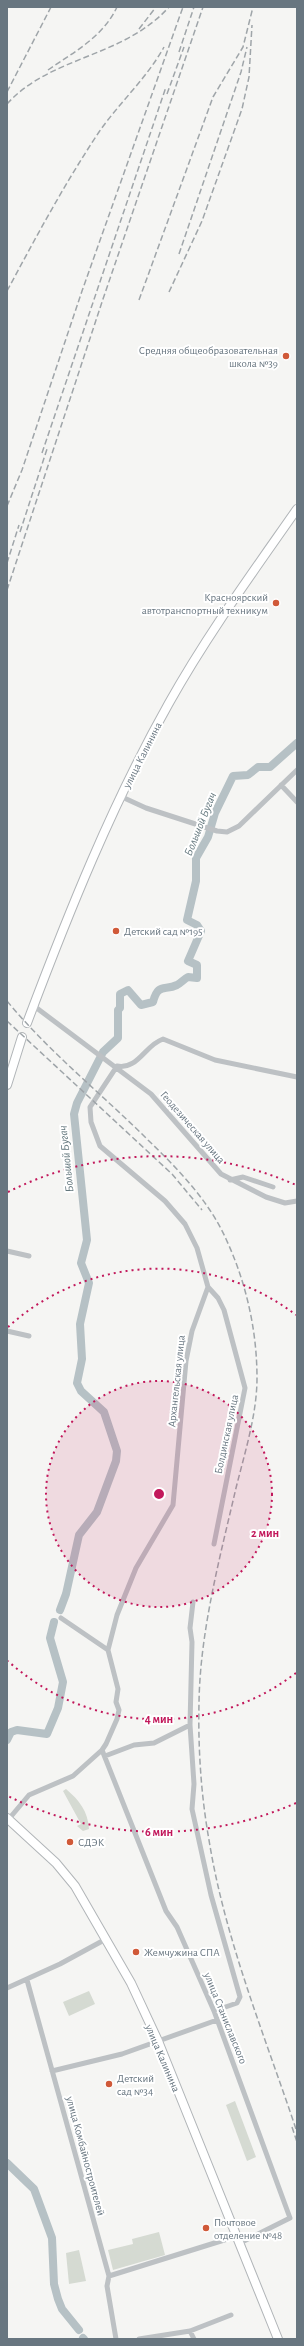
<svg xmlns="http://www.w3.org/2000/svg" width="304" height="2346" font-family="'Alegreya Sans',sans-serif">
	<style>
		.green { fill: #d5dad2 }
		.lines { fill: none; stroke-linecap: round; stroke-linejoin: round }
		.river { stroke: #b6c1c5; stroke-width: 8 }
		.primary-casing { stroke: #b1b5b8; stroke-width: 10 }
		.street { stroke: #bdc1c4; stroke-width: 5 }
		.primary { stroke: #fff; stroke-width: 8 }
		.rail { stroke: #9fa5a9; stroke-width: 1.5; stroke-dasharray: 6 3; stroke-linecap: butt }
		.ring { fill: none; stroke: #c2185b; stroke-width: 2; stroke-dasharray: 2 4 }
		.poi-dot { fill: #d05938; stroke: #fff; stroke-width: 1.5 }
		.labels { text-anchor: middle; stroke-width: 4; stroke-linejoin: round; paint-order: stroke }
		.poi-label { font-size: 11px; fill: #687680; stroke: #fff; text-anchor: start }
		.street-label { font-size: 11px; fill: #687680; stroke: #fff }
		.water-label { font-size: 12px; font-style: italic; fill: #63777d; stroke: #fff }
		.centre { fill: #c2185b; stroke: #fff; stroke-width: 2 }
		.ring-label { font-size: 12px; text-anchor: middle; font-weight: bold; fill: #c2185b; stroke: #fff; stroke-width: 4; stroke-linejoin: round; paint-order: stroke }
	</style>
	<rect width="100%" height="100%" fill="#f5f5f3"/>
	<path class="green" d="M 66,1789 C 79,1800 88,1811 89,1829 L 83,1831 L 77,1826 L 81,1824 L 63,1791 Z
		M 89,1991 L 95,2004 L 69,2016 L 63,2002 Z
		M 235,2101 L 256,2157 L 247,2161 L 226,2105 Z
		M 159,2232 L 165,2255 L 113,2270 L 108,2250 L 133,2244 L 132,2239 Z
		M 79,2250 L 86,2281 L 69,2284 L 66,2253 Z"/>
	<g class="lines">
		<path class="river" d="M 60,1610 L 66,1594 L 79,1535 L 97,1512 L 116,1461 L 117,1451 L 104,1412 L 81,1391 L 77,1383 L 82,1359 L 80,1324 L 89,1283 L 81,1263 L 87,1240 L 74,1114 L 77,1103 L 103,1052 L 118,1038 L 118,1010 L 120,1008 L 120,994 L 128,990 L 141,1005 L 153,1002 C 158,983 164,991 177,985 C 181,983 184,979 188,977 L 197,978 L 197,965 L 188,961 L 201,931 L 197,925 L 187,920 L 196,881 L 196,858 L 208,837 L 215,813 L 233,776 L 248,775 L 258,767 L 270,767 L 297,743
			M 7,1740 L 11,1732 L 17,1730 L 47,1734 L 58,1708 L 63,1682 L 50,1638 L 54,1622
			M 7,2163 L 34,2189 L 52,2238 L 54,2284 L 58,2299 L 62,2309 L 79,2330
			M 83,2338 L 84,2339"/>
		<g class="primary-casing">
			<path id="primary" d="M 27,1023 C 68,914 112,804 169,703 C 207,635 253,572 297,509
				M 7,1085 L 22,1037
				M 7,1818 L 56,1863 L 75,1886 L 131,1983 L 158,2041 L 278,2339"/>
		</g>
		<path class="street" d="M 281,785 L 297,802
			M 122,797 L 146,808 L 217,831 L 227,832 L 239,826 L 297,770
			M 34,1006 L 151,1094 L 221,1174 L 266,1197 L 285,1203 L 297,1201
			M 230,1180 L 243,1177 L 273,1187
			M 7,1251 L 29,1256
			M 208,1287 L 218,1298 L 224,1310 L 245,1388 L 214,1544
			M 7,1331 L 29,1336
			M 193,1602 L 190,1628 L 192,1642 L 190,1725 L 194,1784 L 192,1809 L 211,1895 L 240,1997 L 237,2003 L 214,2011
			M 108,1650 L 117,1615 L 136,1568 L 173,1505 L 186,1361 L 192,1331 L 208,1287 L 197,1248 L 185,1224 L 165,1201 L 100,1146 L 91,1122 L 90,1107 L 117,1066 C 138,1070 145,1045 163,1039 L 215,1060 L 297,1077
			M 102,1750 L 166,1911 L 177,1927 L 214,2011 L 290,2218 L 240,2243
			M 105,1756 L 134,1745 L 154,1743 L 190,1725
			M 8,1820 L 29,1795 L 73,1776 L 102,1750 L 106,1744 L 117,1719 L 119,1710 L 116,1702 L 118,1689 L 108,1650 L 61,1618
			M 27,1980 L 109,2276 L 107,2286 L 116,2339
			M 7,1988 L 60,1964 L 106,1939
			M 52,2071 L 122,2054 L 217,2020
			M 109,2276 L 237,2236
			M 190,2331 L 194,2339
			M 139,2339 L 190,2331 L 231,2315"/>
		<use href="#primary" class="primary"/>
		<path class="rail" d="M 139,29 L 156,7
			M 179,52 L 194,7
			M 48,70 C 74,52 103,37 117,7
			M 7,92 L 51,7
			M 167,94 L 184,47
			M 7,104 C 50,56 123,58 169,7
			M 179,254 L 241,72 L 247,47
			M 7,291 C 36,237 65,183 99,132 C 119,103 147,78 164,47
			M 169,292 L 202,221 L 242,109 L 249,77 L 252,25
			M 139,300 L 213,97 L 243,47 L 253,7
			M 42,453 L 166,87
			M 7,506 L 22,470 L 82,291 L 183,7
			M 20,532 L 47,449
			M 7,563 L 19,525
			M 7,590 L 103,299 L 203,7
			M 7,1001 C 50,1053 102,1094 149,1141 C 178,1169 209,1201 226,1239 C 246,1282 257,1330 257,1378 C 257,1414 245,1452 236,1488 C 220,1557 200,1631 199,1703 C 198,1748 201,1795 209,1840 C 225,1940 265,2036 297,2132
			M 7,1021 L 172,1174 L 202,1210
			M 292,2127 L 297,2142"/>
	</g>
	<circle cx="159" cy="1494" r="113" fill="#c2185b" fill-opacity=".12"/>
	<g class="ring">
		<circle cx="159" cy="1494" r="113"/>
		<path d="M296 1673A225 225 0 0 1 8 1661M8 1327A225 225 0 0 1 296 1315"/>
		<path d="M296 1803A338 338 0 0 1 8 1796M8 1192A338 338 0 0 1 296 1185"/>
	</g>
	<g class="poi-dot">
		<circle cx="286" cy="356" r="4"/>
		<circle cx="276" cy="603" r="4"/>
		<circle cx="116" cy="931" r="4"/>
		<circle cx="70" cy="1842" r="4"/>
		<circle cx="136" cy="1952" r="4"/>
		<circle cx="109" cy="2084" r="4"/>
		<circle cx="206" cy="2228" r="4"/>
	</g>
	<g class="labels">
		<g class="poi-label">
			<text x="278" y="354" text-anchor="end">Средняя общеобразовательная<tspan x="278" dy="13">школа №39</tspan></text>
			<text x="268" y="601" text-anchor="end">Красноярский<tspan x="268" dy="13">автотранспортный техникум</tspan></text>
			<text x="124" y="935">Детский сад №195</text>
			<text x="78" y="1846">СДЭК</text>
			<text x="144" y="1956">Жемчужина СПА</text>
			<text x="117" y="2082">Детский<tspan x="117" dy="13">сад №34</tspan></text>
			<text x="214" y="2226">Почтовое<tspan x="214" dy="13">отделение №48</tspan></text>
		</g>
		<g class="street-label">
			<text transform="translate(142 755) rotate(-63)" y="4">улица Калинина</text>
			<text transform="translate(193 1127) rotate(49)" y="4">Геодезическая улица</text>
			<text transform="translate(176 1381) rotate(-84)" y="4">Архангельская улица</text>
			<text transform="translate(226 1434) rotate(-78)" y="4">Болдинская улица</text>
			<text transform="translate(226 2018) rotate(68)" y="4">улица Станиславского</text>
			<text transform="translate(163 2058) rotate(67)" y="4">улица Калинина</text>
			<text transform="translate(86 2156) rotate(75)" y="4">улица Комбайностроителей</text>
		</g>
		<g class="water-label">
			<text transform="translate(200 824) rotate(-68)" y="4">Большой Бугач</text>
			<text transform="translate(66 1159) rotate(-96)" y="4">Большой Бугач</text>
		</g>
	</g>
	<circle cx="159" cy="1494" r="6" class="centre"/>
	<g class="ring-label">
		<text x="265" y="1537">2 мин</text>
		<text x="159" y="1723">4 мин</text>
		<text x="159" y="1836">6 мин</text>
	</g>
	<rect width="304" height="2346" fill="none" stroke="#687680" stroke-width="16"/>
</svg>
